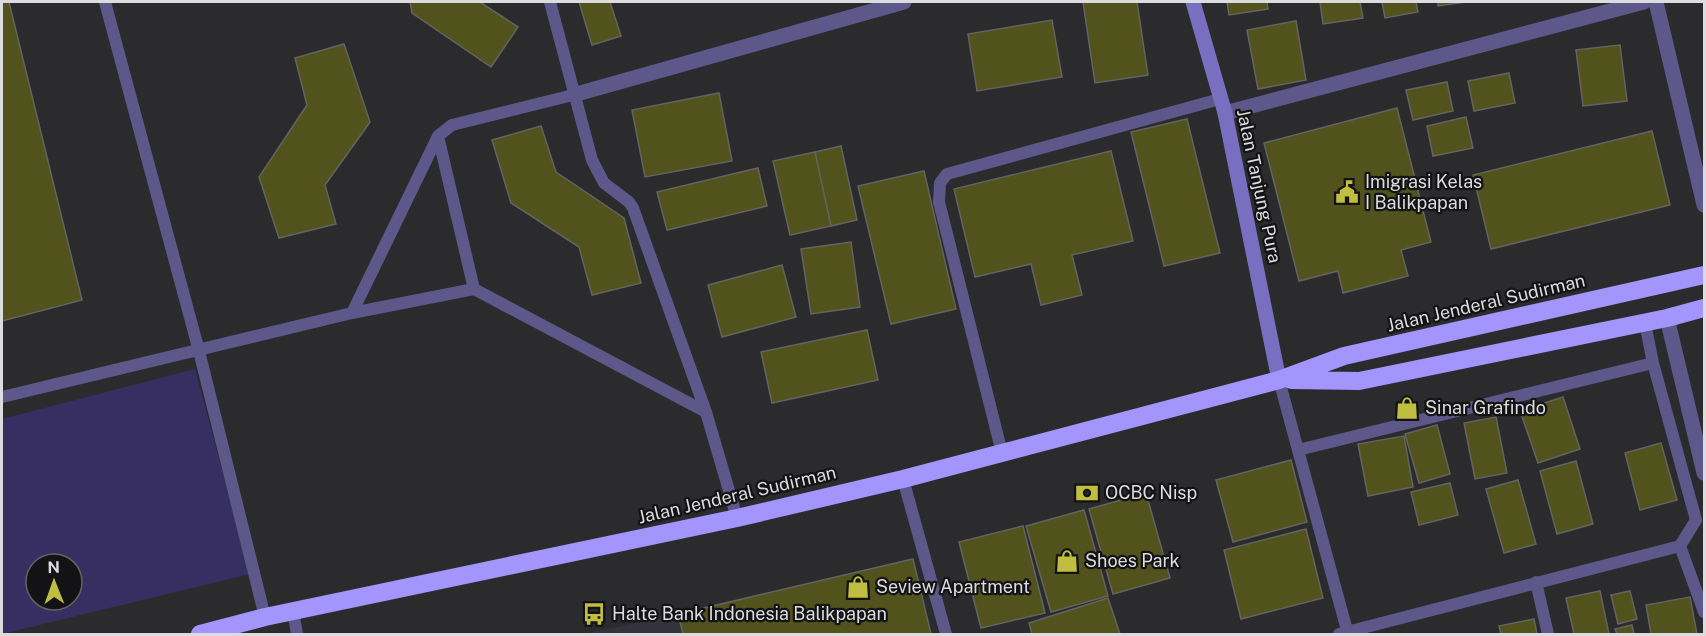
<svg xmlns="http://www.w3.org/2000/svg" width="1706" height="636" font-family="'Public Sans',sans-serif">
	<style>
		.built { fill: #33333b }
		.green { fill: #372e62; fill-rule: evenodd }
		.building { fill: #52521d; stroke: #636360; stroke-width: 1.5 }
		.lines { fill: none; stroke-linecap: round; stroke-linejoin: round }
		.lane { stroke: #5d578a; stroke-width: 12 }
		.street { stroke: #5d578a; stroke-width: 15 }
		.secondary { stroke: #796ec0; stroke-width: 15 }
		.highway { stroke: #a395fb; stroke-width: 18 }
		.labels { text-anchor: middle; stroke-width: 4.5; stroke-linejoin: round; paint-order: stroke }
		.poi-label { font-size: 18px; fill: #dcdcde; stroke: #131315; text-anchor: start }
		.street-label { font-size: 18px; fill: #dcdcde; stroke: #131315 }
	</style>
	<rect width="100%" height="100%" fill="#2b2b2d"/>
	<path class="built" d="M 678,614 L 683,634 L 584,634 Z"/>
	<path class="green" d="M 195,369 L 250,574 L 2,634 L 2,419 ZM 36,564 L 72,564 L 72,600 L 36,600 Z"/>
	<path class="building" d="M 2,2 L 9,2 L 82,300 L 2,321 Z
		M 410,2 L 480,2 L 518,27 L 491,67 L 412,13 Z
		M 579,2 L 610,2 L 621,36 L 592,45 Z
		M 1083,2 L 1137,2 L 1148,75 L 1095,83 Z
		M 1227,2 L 1267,2 L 1268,9 L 1229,15 Z
		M 1320,2 L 1360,2 L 1363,18 L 1323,24 Z
		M 1382,2 L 1416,2 L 1418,12 L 1385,18 Z
		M 1438,2 L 1466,2 L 1438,6 Z
		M 1052,20 L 1062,77 L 977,91 L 968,34 Z
		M 1296,21 L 1306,80 L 1258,89 L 1247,30 Z
		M 344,44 L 370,122 L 325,185 L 336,224 L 279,238 L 259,177 L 307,105 L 295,58 Z
		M 1620,45 L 1627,101 L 1583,106 L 1576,50 Z
		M 1509,73 L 1515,103 L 1474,111 L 1468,81 Z
		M 1447,82 L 1453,111 L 1413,120 L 1406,90 Z
		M 719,93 L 732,161 L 645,177 L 632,110 Z
		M 1397,108 L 1431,242 L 1401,250 L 1408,276 L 1343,293 L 1338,271 L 1299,281 L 1264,143 Z
		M 1466,117 L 1473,148 L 1433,156 L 1427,126 Z
		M 1187,119 L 1220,253 L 1164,266 L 1131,132 Z
		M 541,126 L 556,172 L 624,218 L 641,283 L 592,295 L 579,247 L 511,203 L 492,140 Z
		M 1652,131 L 1670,205 L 1491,249 L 1473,175 Z
		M 841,146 L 857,220 L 831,226 L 815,152 Z
		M 1111,151 L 1133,241 L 1072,255 L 1082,295 L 1041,305 L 1031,264 L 975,277 L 954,189 Z
		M 815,152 L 831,226 L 790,235 L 773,161 Z
		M 758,168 L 767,206 L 667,230 L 657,192 Z
		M 924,171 L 956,309 L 891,324 L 858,186 Z
		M 851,242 L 860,307 L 811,314 L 801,249 Z
		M 782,265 L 796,317 L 722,337 L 708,285 Z
		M 867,330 L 878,380 L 772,403 L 761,352 Z
		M 1563,397 L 1580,449 L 1538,463 L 1520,411 Z
		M 1496,417 L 1507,473 L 1475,479 L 1464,423 Z
		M 1437,425 L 1450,474 L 1419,483 L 1405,434 Z
		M 1404,436 L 1413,487 L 1368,496 L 1358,444 Z
		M 1661,443 L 1677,500 L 1640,510 L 1625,453 Z
		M 1291,460 L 1307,522 L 1233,542 L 1216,480 Z
		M 1576,461 L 1593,524 L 1557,534 L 1540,471 Z
		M 1518,480 L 1536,544 L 1504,553 L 1486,489 Z
		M 1450,483 L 1458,515 L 1419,525 L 1411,492 Z
		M 1146,493 L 1170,578 L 1113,594 L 1089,509 Z
		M 1084,510 L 1108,596 L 1051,612 L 1026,526 Z
		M 1023,526 L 1045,613 L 981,628 L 959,542 Z
		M 1306,529 L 1323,598 L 1241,619 L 1224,550 Z
		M 913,559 L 931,634 L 683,634 L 678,614 Z
		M 1600,591 L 1609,634 L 1574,634 L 1566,598 Z
		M 1630,591 L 1637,619 L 1618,624 L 1611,595 Z
		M 1690,597 L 1697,634 L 1651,634 L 1646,605 Z
		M 1108,598 L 1120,634 L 1032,634 L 1029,623 Z
		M 1534,619 L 1537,634 L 1501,634 L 1499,626 Z
		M 1632,625 L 1634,634 L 1617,634 L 1615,629 Z"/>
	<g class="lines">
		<path class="lane" d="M 105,2 L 199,351 L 265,617
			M 550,2 L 592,160 L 604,183 L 629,202 L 633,208 L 706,412
			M 438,136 L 452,125 L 573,95
			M 352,313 L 438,136 L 474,289
			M 1279,380 L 1348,634
			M 2,397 L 352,313 L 474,289 L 706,412 L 737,518
			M 1298,450 L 1653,363
			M 1002,453 L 939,202 L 940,183 L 947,174 L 1220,99
			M 903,479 L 946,634
			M 1680,546 L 1704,612
			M 1536,582 L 1548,634
			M 293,611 L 297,634
			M 1339,634 L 1680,546 L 1696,520 L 1653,363 L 1645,323"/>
		<path class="street" d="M 1656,2 L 1704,205
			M 573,95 L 904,2
			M 1225,113 L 1644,2
			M 1667,318 L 1704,473"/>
		<path class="secondary" d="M 1193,2 L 1225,113 L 1279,380"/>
		<path class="highway" d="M 1291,380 L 1359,381 L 1667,318 L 1704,308
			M 200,634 L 265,617 L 737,518 L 903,479 L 1279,380 L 1344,356 L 1704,275"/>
	</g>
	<defs>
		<g id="civic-bare" transform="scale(1.8)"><path d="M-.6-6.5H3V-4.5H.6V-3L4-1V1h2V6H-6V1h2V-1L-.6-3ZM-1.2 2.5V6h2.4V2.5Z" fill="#bfbe41" stroke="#131315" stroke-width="2.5" paint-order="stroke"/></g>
		<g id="shop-bare" transform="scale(1.8)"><path d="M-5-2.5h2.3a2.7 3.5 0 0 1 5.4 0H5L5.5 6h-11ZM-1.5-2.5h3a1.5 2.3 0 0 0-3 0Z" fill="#bfbe41" stroke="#131315" stroke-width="2.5" paint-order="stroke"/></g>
		<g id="bank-bare" transform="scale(1.8)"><path d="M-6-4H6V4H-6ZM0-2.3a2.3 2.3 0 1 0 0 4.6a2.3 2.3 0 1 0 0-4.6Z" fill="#bfbe41" stroke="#131315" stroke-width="2.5" paint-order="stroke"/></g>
		<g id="bus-bare" transform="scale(1.8)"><path d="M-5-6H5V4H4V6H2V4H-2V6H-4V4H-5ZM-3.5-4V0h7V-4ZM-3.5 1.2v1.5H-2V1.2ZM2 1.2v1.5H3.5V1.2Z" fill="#bfbe41" stroke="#131315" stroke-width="2.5" paint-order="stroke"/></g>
	</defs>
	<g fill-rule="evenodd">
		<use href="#civic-bare" x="1347" y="192"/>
		<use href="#shop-bare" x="1407" y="408"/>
		<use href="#bank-bare" x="1087" y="493"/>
		<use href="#shop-bare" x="1067" y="561"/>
		<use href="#shop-bare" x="858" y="587"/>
		<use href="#bus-bare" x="594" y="614"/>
	</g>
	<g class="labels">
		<g class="poi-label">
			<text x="1365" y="188">Imigrasi Kelas<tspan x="1365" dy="21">I Balikpapan</tspan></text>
			<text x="1425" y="414">Sinar Grafindo</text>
			<text x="1105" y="499">OCBC Nisp</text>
			<text x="1085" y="567">Shoes Park</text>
			<text x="876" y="593">Seview Apartment</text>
			<text x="612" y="620">Halte Bank Indonesia Balikpapan</text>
		</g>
		<g class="street-label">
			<text transform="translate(1259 186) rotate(78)" y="6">Jalan Tanjung Pura</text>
			<text transform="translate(1486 303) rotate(-13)" y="6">Jalan Jenderal Sudirman</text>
			<text transform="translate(737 495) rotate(-13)" y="6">Jalan Jenderal Sudirman</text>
		</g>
	</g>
	<rect width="1706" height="636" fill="none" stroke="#dcdcde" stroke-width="6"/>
	<g transform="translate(54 582) rotate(359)"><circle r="28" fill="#131315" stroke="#636365" stroke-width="1.5"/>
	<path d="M0-4.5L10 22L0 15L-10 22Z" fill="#bfbe41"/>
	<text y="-9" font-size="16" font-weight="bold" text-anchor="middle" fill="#dcdcde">N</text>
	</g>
</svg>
